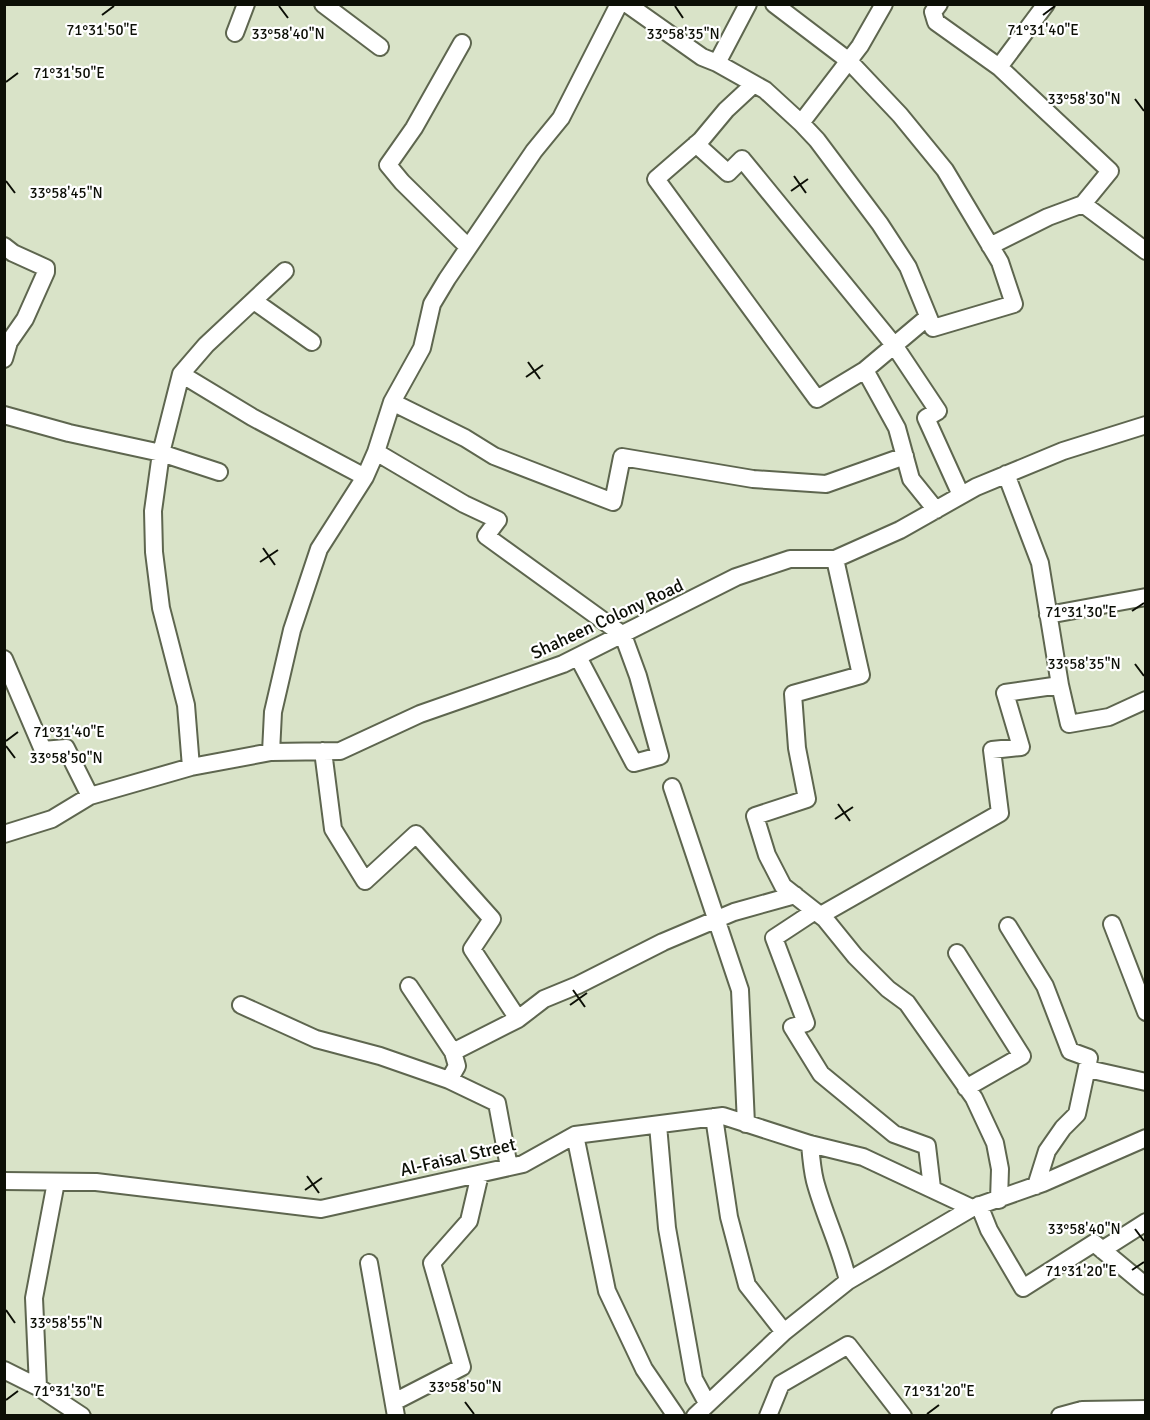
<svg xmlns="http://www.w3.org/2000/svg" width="1150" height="1420" font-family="Signika,sans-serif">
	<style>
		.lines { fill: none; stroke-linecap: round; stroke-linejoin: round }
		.minor-casing { stroke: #5e664f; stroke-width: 20 }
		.minor { stroke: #fff; stroke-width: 16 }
		.ticks { fill: none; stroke: #0c0f06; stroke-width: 2 }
		.labels { text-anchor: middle; stroke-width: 4.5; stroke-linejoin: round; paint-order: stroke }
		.street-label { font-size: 18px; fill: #0c0f06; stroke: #fff }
		.ticks-label { font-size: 15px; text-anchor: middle; fill: #0c0f06; stroke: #fff; stroke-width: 4.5; stroke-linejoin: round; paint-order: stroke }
	</style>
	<rect width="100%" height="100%" fill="#d9e3c8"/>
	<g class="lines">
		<g class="minor-casing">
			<path id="minor" d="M 323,4 L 380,47
				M 627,4 L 702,57 L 717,63 L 765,90 L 801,123 L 817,140 L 880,224 L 908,267 L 933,328 L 1014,304 L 1000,262 L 945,170 L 900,115 L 849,61 L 774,4
				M 939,4 L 933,12 L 936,22 L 999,67 L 1110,171 L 1083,204 L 1048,217 L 990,246
				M 235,33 L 246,4
				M 462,43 L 414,128 L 388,165 L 402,182 L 468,247
				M 717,63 L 748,4
				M 999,67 L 1046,4
				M 754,84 L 726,110 L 701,140 L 656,179 L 817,399 L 865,370 L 897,428 L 911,479 L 936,510
				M 801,123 L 860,46 L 884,4
				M 696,144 L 728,173 L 742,159 L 894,345 L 938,411 L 926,418 L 961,495
				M 1083,204 L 1146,251
				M 4,246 L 13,253 L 46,268 L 46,272 L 25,319 L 9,342 L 4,359
				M 254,301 L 312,342
				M 865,370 L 928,317
				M 181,374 L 252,417 L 365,477
				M 392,402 L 465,438 L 494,456 L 613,502 L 622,457 L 753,479 L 826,484 L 905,456
				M 4,415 L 69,433 L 161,453 L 219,472
				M 376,452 L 464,504 L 498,520 L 486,536 L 623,635 L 638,676 L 660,756 L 634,763 L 578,657
				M 835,559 L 861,675 L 793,694 L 797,748 L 807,799 L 755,816 L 767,855 L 783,886 L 825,919 L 855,956 L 888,989 L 907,1003 L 974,1098 L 995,1143 L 1000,1169 L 999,1200
				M 1048,615 L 1146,597
				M 4,659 L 43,750 L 66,748 L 90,796
				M 1060,685 L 1069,724 L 1109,717 L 1146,700
				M 323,751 L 333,829 L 365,881 L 416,834 L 492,919 L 472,949 L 518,1019 L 544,999 L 578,985 L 663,942 L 734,912 L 795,895
				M 271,752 L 273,712 L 292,630 L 319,549 L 365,477 L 376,452 L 392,402 L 422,348 L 432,304 L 447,279 L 534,151 L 561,118 L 619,4
				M 191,767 L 186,705 L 161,608 L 154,552 L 153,511 L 161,453 L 181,374 L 206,345 L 285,271
				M 672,787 L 740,990 L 746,1124
				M 4,834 L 52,819 L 90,796 L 191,767 L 271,752 L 340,751 L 420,714 L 563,664 L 736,577 L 790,559 L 835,559 L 900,530 L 976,487 L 1063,451 L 1146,425
				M 815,911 L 774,938 L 806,1023 L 792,1027 L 821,1074 L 894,1134 L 927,1146 L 932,1188
				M 821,915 L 1000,813 L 992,750 L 1021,747 L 1005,693 L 1060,685 L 1040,563 L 1006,474
				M 1112,924 L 1146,1012
				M 1008,926 L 1045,986 L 1070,1051 L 1089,1058 L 1077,1114 L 1063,1128 L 1047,1151 L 1036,1186
				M 957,953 L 1022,1056 L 966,1088
				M 409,986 L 453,1052
				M 241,1005 L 316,1039 L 380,1056 L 449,1080 L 497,1103 L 509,1167
				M 1088,1069 L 1146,1082
				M 449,1080 L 457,1066 L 453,1052 L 518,1019
				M 714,1117 L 729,1217 L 747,1285 L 784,1332
				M 658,1125 L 667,1228 L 694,1379 L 707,1403
				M 575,1135 L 607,1291 L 644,1369 L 676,1416
				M 810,1144 C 811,1156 812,1169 815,1181 C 824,1215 840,1246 848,1281
				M 4,1181 L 96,1182 L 321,1209 L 523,1164 L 575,1135 L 723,1116 L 810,1144 L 863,1157 L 972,1208
				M 979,1205 L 989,1230 L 1023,1288 L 1094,1243 L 1146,1286
				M 1102,1250 L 1146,1222
				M 369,1263 L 396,1416
				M 4,1370 L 38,1387 L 82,1416
				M 38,1387 L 34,1298 L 56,1182
				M 394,1402 L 462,1367 L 432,1263 L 469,1221 L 480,1174
				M 695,1416 L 784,1332 L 848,1281 L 972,1208 L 1043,1183 L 1146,1138
				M 768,1416 L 781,1384 L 848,1345 L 903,1416
				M 1060,1416 L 1082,1410
				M 1082,1416 L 1082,1410 L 1146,1409"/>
		</g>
		<use href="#minor" class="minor"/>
	</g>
	<path class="ticks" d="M 279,6 L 288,18M 675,6 L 683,18M 102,15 L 114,6M 1043,15 L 1055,6M 6,82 L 18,73M 1135,99 L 1144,111M 794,176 L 806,193M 6,181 L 15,193M 791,191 L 808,179M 528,362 L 540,379M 526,377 L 543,365M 263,548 L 275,565M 260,562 L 278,550M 1132,611 L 1144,603M 1135,664 L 1144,676M 6,741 L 18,732M 6,746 L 15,758M 838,804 L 850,821M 835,819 L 853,807M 573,990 L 585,1007M 570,1005 L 587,993M 307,1176 L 319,1193M 305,1190 L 322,1178M 1135,1229 L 1144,1241M 1132,1270 L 1144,1262M 6,1310 L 15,1323M 6,1400 L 18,1391M 465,1402 L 474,1414M 927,1414 L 939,1405"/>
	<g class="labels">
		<g class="street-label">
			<text transform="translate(607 619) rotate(-25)" y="6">Shaheen Colony Road</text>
			<text transform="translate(458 1157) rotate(-13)" y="6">Al-Faisal Street</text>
		</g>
	</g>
	<g class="ticks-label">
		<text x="102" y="35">71°31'50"E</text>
		<text x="1043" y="35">71°31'40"E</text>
		<text x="288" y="39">33°58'40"N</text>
		<text x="683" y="39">33°58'35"N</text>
		<text x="69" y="78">71°31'50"E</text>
		<text x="1084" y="104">33°58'30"N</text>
		<text x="66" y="198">33°58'45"N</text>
		<text x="1081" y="617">71°31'30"E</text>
		<text x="1084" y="669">33°58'35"N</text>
		<text x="69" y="737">71°31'40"E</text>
		<text x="66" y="763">33°58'50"N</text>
		<text x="1084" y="1234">33°58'40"N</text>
		<text x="1081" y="1276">71°31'20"E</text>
		<text x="66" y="1328">33°58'55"N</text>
		<text x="465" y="1392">33°58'50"N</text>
		<text x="939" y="1396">71°31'20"E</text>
		<text x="69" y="1396">71°31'30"E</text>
	</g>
	<rect width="1150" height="1420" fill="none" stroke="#0c0f06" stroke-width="12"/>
</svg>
